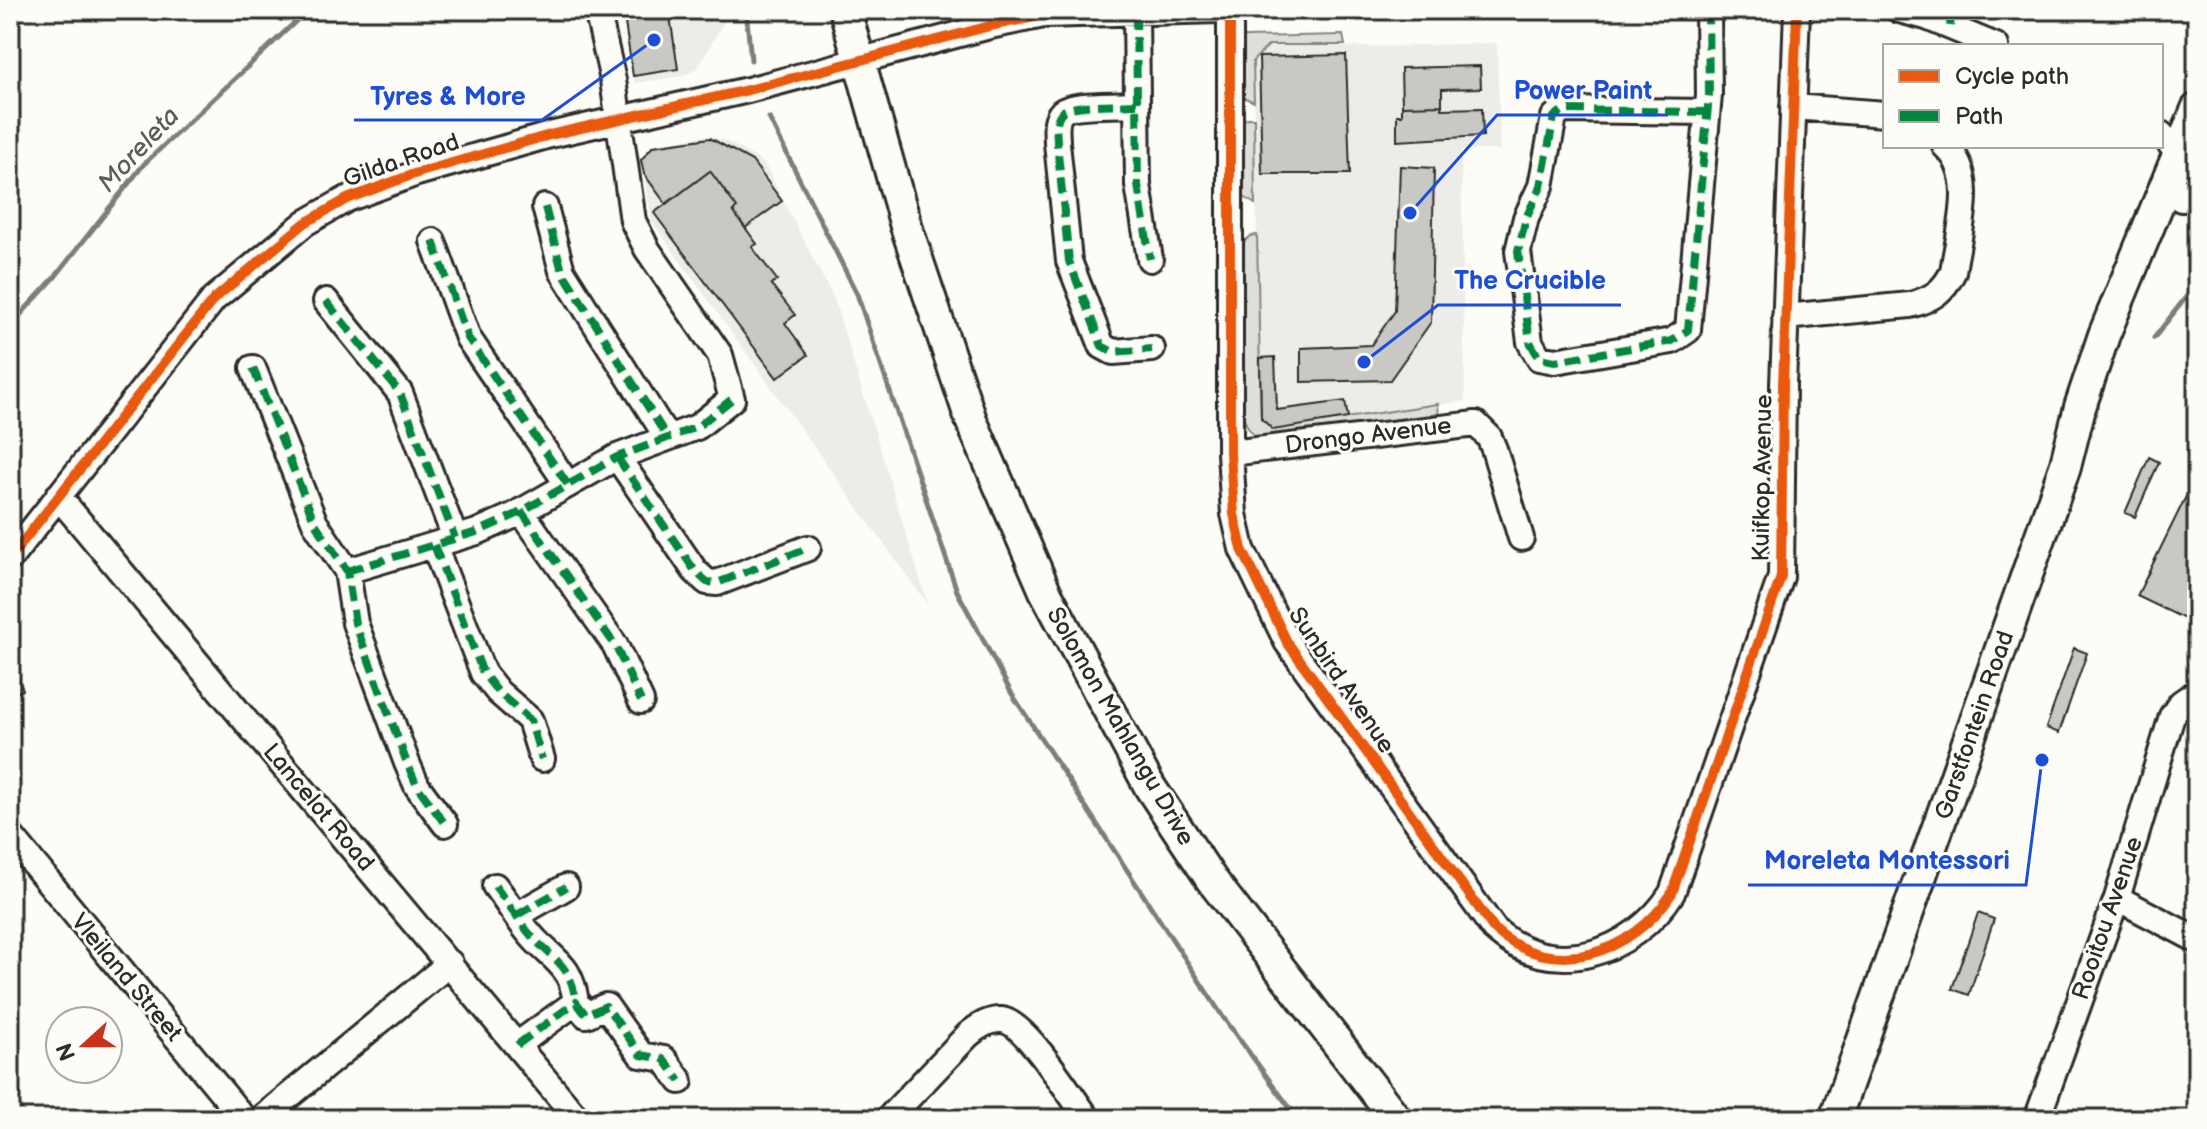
<svg xmlns="http://www.w3.org/2000/svg" width="2207" height="1129" font-family="'Balsamiq Sans',sans-serif">
	<style>
		.built { fill: #edece8 }
		.green { fill: #dfdeda; stroke: #858482; stroke-width: 2 }
		.lines { fill: none; stroke-linecap: round; stroke-linejoin: round }
		.stream { stroke: #7e7d7b; stroke-width: 5 }
		.building { fill: #c9c8c4; stroke: #2b2b2b; stroke-width: 2 }
		.minor-casing { stroke: #2b2b2b; stroke-width: 30 }
		.major-casing { stroke: #2b2b2b; stroke-width: 36 }
		.minor { stroke: #fdfcf7; stroke-width: 24 }
		.major { stroke: #fdfcf7; stroke-width: 30 }
		.quiet { stroke: #00873e; stroke-width: 8; stroke-dasharray: 16 8; stroke-linecap: butt }
		.cycleway-casing { stroke: #fdfcf7; stroke-width: 15 }
		.cycleway { stroke: #e8590c; stroke-width: 10 }
		.labels { text-anchor: middle; stroke-width: 6; stroke-linejoin: round; paint-order: stroke }
		.street-label { font-size: 24px; fill: #2b2b2b; stroke: #fdfcf7 }
		.water-label { font-size: 26px; font-style: italic; fill: #5b5b5a; stroke: #fdfcf7 }
		.leader { fill: none; stroke: #1d4ed8; stroke-width: 3 }
		.callout-dot { fill: #1d4ed8; stroke: #fdfcf7; stroke-width: 3 }
		.callout-label { font-size: 26px; text-anchor: middle; font-weight: bold; fill: #1d4ed8; stroke: #fdfcf7; stroke-width: 6; stroke-linejoin: round; paint-order: stroke }
	</style>
	<rect width="100%" height="100%" fill="#fdfcf7"/>
	<filter id="ink" filterUnits="userSpaceOnUse"><feTurbulence type="fractalNoise" baseFrequency=".0125" numOctaves="2"/><feDisplacementMap in="SourceGraphic" scale="16" xChannelSelector="R" yChannelSelector="G"/><feConvolveMatrix kernelMatrix="1 2 1 2 8 2 1 2 1" color-interpolation-filters="sRGB"/></filter>
	<g filter="url(#ink)">
		<path class="built" d="M 623,10 L 724,10 L 725,20 L 697,69 L 682,76 L 635,83 Z
			M 1497,43 L 1500,150 L 1461,150 L 1465,401 L 1273,430 L 1261,418 L 1253,61 L 1270,45 L 1364,47 Z
			M 704,136 L 725,140 L 764,163 L 834,299 L 928,605 L 652,222 L 641,160 L 655,144 Z"/>
		<path class="green" d="M 1343,35 L 1345,45 L 1269,45 L 1253,61 L 1254,102 L 1241,96 L 1240,45 L 1245,37 Z
			M 1248,118 L 1254,118 L 1255,204 L 1241,195 L 1241,121 Z
			M 1257,235 L 1261,418 L 1273,429 L 1438,404 L 1439,417 L 1259,439 C 1249,432 1244,424 1243,412 L 1241,244 L 1251,236 Z"/>
		<g class="lines">
			<path class="stream" d="M 746,10 L 751,60
				M 769,118 L 857,294 L 957,591 L 1012,694 L 1223,1017 L 1298,1119
				M 10,326 L 55,277 L 144,164 L 308,10
				M 2154,338 L 2197,283"/>
		</g>
		<path class="building" d="M 623,10 L 669,10 L 678,69 L 633,76 Z
			M 1346,55 L 1350,174 L 1262,174 L 1259,57 Z
			M 1480,66 L 1481,88 L 1442,89 L 1442,105 L 1402,106 L 1401,68 Z
			M 1442,105 L 1442,109 L 1482,108 L 1483,136 L 1397,141 L 1397,115 L 1402,115 L 1402,106 Z
			M 710,138 L 752,161 L 782,201 L 745,228 L 733,211 L 737,208 L 710,171 L 666,204 L 644,174 L 641,160 L 653,146 Z
			M 1400,166 L 1434,168 L 1431,322 L 1390,380 L 1301,382 L 1301,348 L 1371,345 L 1395,311 Z
			M 710,171 L 737,208 L 733,211 L 757,244 L 752,247 L 777,280 L 771,284 L 795,315 L 785,323 L 808,355 L 777,378 L 654,213 Z
			M 1275,357 L 1277,410 L 1345,401 L 1348,418 L 1273,430 L 1261,418 L 1260,358 Z
			M 2149,457 L 2159,462 L 2135,517 L 2125,513 Z
			M 2197,474 L 2197,625 L 2137,596 Z
			M 2074,648 L 2087,653 L 2059,733 L 2046,728 Z
			M 15,669 L 23,690 L 10,696 L 10,671 Z
			M 1978,913 L 1994,919 L 1969,995 L 1952,989 Z"/>
		<g class="lines">
			<g class="minor-casing">
				<path id="minor" d="M 1230,10 L 1230,453 L 1234,514 L 1242,549 L 1287,642 L 1494,929 C 1552,982 1633,954 1672,893 L 1781,577 L 1783,385 L 1797,10
					M 1899,10 L 1926,17 L 1996,46
					M 1136,13 L 1138,185 L 1150,259
					M 1137,104 C 1122,105 1072,103 1062,112 C 1054,120 1057,133 1057,143 L 1069,261 L 1102,346 L 1113,352 L 1152,349
					M 1793,107 L 1885,114
					M 1705,112 L 1563,110 L 1554,117 L 1541,186 L 1526,218 L 1518,251 L 1530,342 L 1539,358 L 1555,361 L 1672,341 L 1688,330 L 1709,95 L 1708,10
					M 2161,134 L 2178,152 L 2197,163
					M 545,207 L 562,271 L 667,437
					M 433,241 L 468,338 L 568,485
					M 326,301 L 400,393 L 455,538
					M 1785,317 L 1910,305 C 1932,299 1943,292 1953,272 C 1958,233 1979,175 1945,146
					M 253,368 L 315,523 L 347,571 L 355,623 L 407,763 L 417,786 L 445,824
					M 1230,453 L 1476,424 L 1489,437 L 1494,449 L 1521,538
					M 617,457 L 695,571 L 707,582 L 717,583 L 808,548
					M 58,496 L 578,1119
					M 521,511 L 615,645 L 641,701
					M 434,545 L 483,673 L 498,692 L 530,720 L 542,759
					M 10,558 L 214,299 L 305,223 L 347,199 L 417,173 L 550,135 L 748,90 L 990,26 L 1044,15 L 1220,10
					M 347,571 L 477,532 L 515,515 L 617,457 L 697,427 L 732,399 L 720,355 L 647,249 L 633,221 L 613,80 L 597,10
					M 10,835 L 244,1119
					M 495,886 C 509,904 521,926 537,942 C 560,964 571,968 576,1002
					M 2117,898 L 2197,940
					M 517,915 L 566,887
					M 517,1045 L 576,1002 L 586,1015 L 606,1006 L 641,1055 L 664,1059 L 680,1081
					M 261,1119 L 450,963
					M 888,1119 L 968,1035 C 977,1027 989,1019 1002,1020 C 1025,1022 1073,1099 1088,1119
					M 2037,1119 L 2117,898 L 2172,716 L 2181,703 L 2197,692"/>
			</g>
			<g class="major-casing">
				<path id="major" d="M 845,10 L 906,226 L 971,420 L 1045,591 L 1150,787 L 1211,879 L 1396,1119
					M 2182,196 L 2197,193
					M 1835,1119 L 2065,467 L 2080,407 L 2104,335 L 2197,109"/>
			</g>
			<use href="#minor" class="minor"/>
			<use href="#major" class="major"/>
			<path class="quiet" d="M 1136,13 L 1138,185 L 1150,259
				M 1950,26 L 1952,10
				M 1137,104 C 1122,105 1072,103 1062,112 C 1054,120 1057,133 1057,143 L 1069,261 L 1102,346 L 1113,352 L 1152,349
				M 1705,112 L 1563,110 L 1554,117 L 1541,186 L 1526,218 L 1518,251 L 1530,342 L 1539,358 L 1555,361 L 1672,341 L 1688,330 L 1709,95 L 1708,10
				M 545,207 L 562,271 L 667,437
				M 433,241 L 468,338 L 568,485
				M 326,301 L 400,393 L 455,538
				M 253,368 L 315,523 L 347,571 L 355,623 L 407,763 L 417,786 L 445,824
				M 617,457 L 695,571 L 707,582 L 717,583 L 808,548
				M 521,511 L 615,645 L 641,701
				M 434,545 L 483,673 L 498,692 L 530,720 L 542,759
				M 347,571 L 477,532 L 515,515 L 617,457 L 697,427 L 732,399
				M 495,886 C 509,904 521,926 537,942 C 560,964 571,968 576,1002
				M 517,915 L 566,887
				M 517,1045 L 576,1002 L 586,1015 L 606,1006 L 641,1055 L 664,1059 L 680,1081"/>
			<g class="cycleway-casing">
				<path id="cycleway" d="M 1230,10 L 1230,453 L 1234,514 L 1242,549 L 1287,642 L 1494,929 C 1552,982 1633,954 1672,893 L 1781,577 L 1783,385 L 1797,10
					M 10,558 L 214,299 L 305,223 L 347,199 L 417,173 L 550,135 L 748,90 L 990,26 L 1044,15 L 1220,10"/>
			</g>
			<use href="#cycleway" class="cycleway"/>
		</g>
	</g>
	<g class="labels">
		<g class="street-label">
			<text transform="translate(401 160) rotate(-19)" y="8">Gilda Road</text>
			<text transform="translate(1368 435) rotate(-7)" y="8">Drongo Avenue</text>
			<text transform="translate(1762 478) rotate(-89)" y="8">Kuifkop Avenue</text>
			<text transform="translate(1342 680) rotate(56)" y="8">Sunbird Avenue</text>
			<text transform="translate(1974 725) rotate(-71)" y="8">Garstfontein Road</text>
			<text transform="translate(1121 726) rotate(60)" y="8">Solomon Mahlangu Drive</text>
			<text transform="translate(319 807) rotate(50)" y="8">Lancelot Road</text>
			<text transform="translate(2107 918) rotate(-71)" y="8">Rooitou Avenue</text>
			<text transform="translate(127 977) rotate(50)" y="8">Vleiland Street</text>
		</g>
		<g class="water-label">
			<text transform="translate(138 149) rotate(-47)" y="9">Moreleta</text>
		</g>
	</g>
	<path class="leader" d="M1410 213L1497 115H1668M654 40L542 120H354M1364 362L1438 305H1621M2042 760L2026 885H1748"/>
	<g class="callout-dot">
		<circle cx="1410" cy="213" r="8"/>
		<circle cx="654" cy="40" r="8"/>
		<circle cx="1364" cy="362" r="8"/>
		<circle cx="2042" cy="760" r="8"/>
	</g>
	<g class="callout-label">
		<text x="1583" y="99">Power Paint</text>
		<text x="448" y="105">Tyres &amp; More</text>
		<text x="1530" y="289">The Crucible</text>
		<text x="1887" y="869">Moreleta Montessori</text>
	</g>
	<rect width="2207" height="1129" fill="none" stroke="#fdfcf7" stroke-width="40"/>
	<rect x="20" y="20" width="2167" height="1089" fill="none" stroke="#2b2b2b" stroke-width="3" filter="url(#ink)"/>
	<rect x="1883" y="44" width="280" height="104" fill="#fdfcf7" stroke="#a9a8a5" stroke-width="2"/>
	<rect x="1899" y="70" width="40" height="12" fill="#e8590c" stroke="#a9a8a5" stroke-width="2"/>
	<text x="1955" y="84" font-size="24" fill="#2b2b2b">Cycle path</text>
	<rect x="1899" y="110" width="40" height="12" fill="#00873e" stroke="#a9a8a5" stroke-width="2"/>
	<text x="1955" y="124" font-size="24" fill="#2b2b2b">Path</text>
	<g transform="translate(84 1045) rotate(249)"><circle r="38" fill="#fdfcf7" stroke="#a9a8a5" stroke-width="2"/>
	<path d="M0-6L14 30L0 20L-14 30Z" fill="#c8321e"/>
	<text y="-12" font-size="22" font-weight="bold" text-anchor="middle" fill="#2b2b2b">N</text>
	</g>
</svg>
